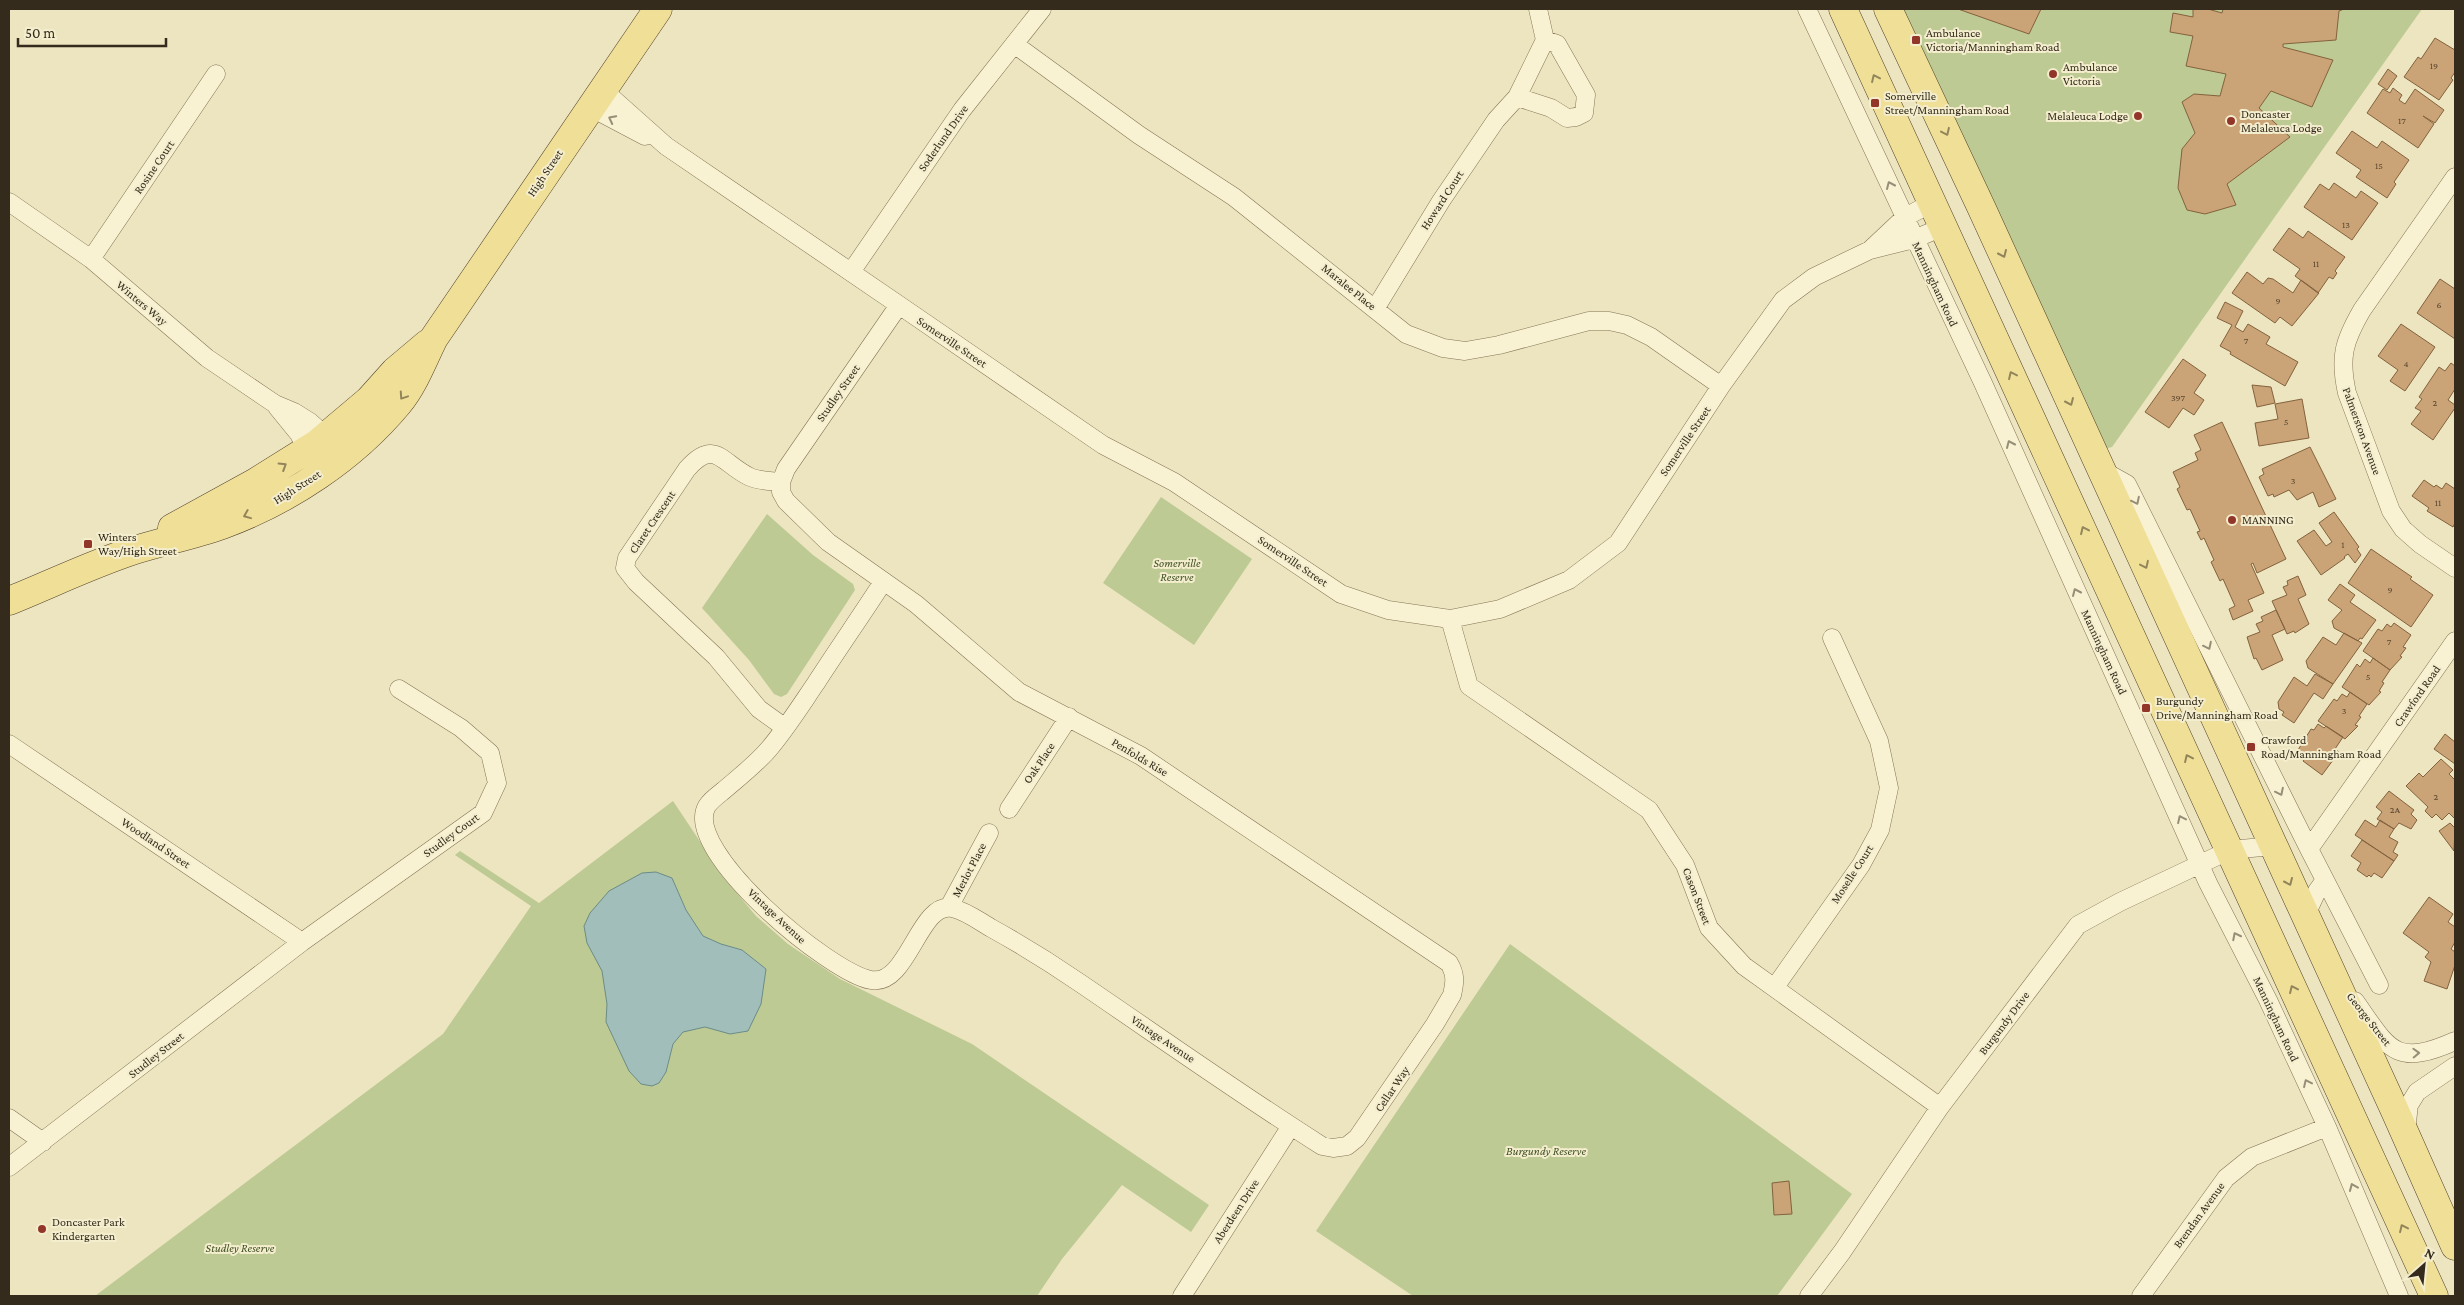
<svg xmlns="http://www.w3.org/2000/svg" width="2464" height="1305" font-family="'Crimson Pro',serif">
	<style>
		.green { fill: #bdca94 }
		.water { fill: #a2beba; stroke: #6a8c87 }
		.building { fill: #caa376; stroke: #83623e }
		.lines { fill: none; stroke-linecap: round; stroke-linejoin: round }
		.minor-casing { stroke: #857558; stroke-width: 19 }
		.primary-casing { stroke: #52432c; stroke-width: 29 }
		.minor { stroke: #f8f1d2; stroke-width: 18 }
		.primary { stroke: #f0df97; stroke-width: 28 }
		.oneway { stroke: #92855a }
		.oneway2 { stroke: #968e77 }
		.poi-dot { fill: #92362a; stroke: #f4eece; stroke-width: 2 }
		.labels { text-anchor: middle; stroke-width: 4; stroke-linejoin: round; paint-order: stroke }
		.number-label { font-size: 10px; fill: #5a4932 }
		.poi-label { font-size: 12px; fill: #342b1c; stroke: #f4eece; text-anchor: start }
		.street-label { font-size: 12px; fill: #342b1c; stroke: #f4eece }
		.park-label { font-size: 12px; font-style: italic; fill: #3f5023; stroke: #f4eece }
	</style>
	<rect width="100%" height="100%" fill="#ece5bf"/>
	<path class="green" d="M 1886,9 L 2422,9 L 2112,447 L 2093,452 Z
		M 1161,497 L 1252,559 L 1194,645 L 1103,583 Z
		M 767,514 L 813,555 L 853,584 L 855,590 L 787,694 L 781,697 L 774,694 L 749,660 L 702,608 Z
		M 673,801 L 725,879 L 756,916 L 788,944 L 840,979 L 972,1044 L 1209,1205 L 1191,1232 L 1122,1185 L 1062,1259 L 1037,1296 L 95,1296 L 443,1034 L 531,906 L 455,855 L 460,851 L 539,903 Z
		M 1510,944 L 1852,1194 L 1777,1296 L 1413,1296 L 1316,1231 Z"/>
	<path class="water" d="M 656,872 L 672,878 L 686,910 L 703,936 L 721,944 L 742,950 L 766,969 L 761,1004 L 748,1031 L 730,1034 L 705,1027 L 683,1032 L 673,1044 L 666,1072 L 659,1083 L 652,1086 L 641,1084 L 629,1071 L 606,1022 L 607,1004 L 602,971 L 587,943 L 584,926 L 590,913 L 609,891 L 642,873 Z"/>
	<path class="building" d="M 1958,9 L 2041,9 L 2029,34 Z
		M 2193,9 L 2208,9 L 2222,13 L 2223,9 L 2344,9 L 2339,11 L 2336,40 L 2283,44 L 2283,47 L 2333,60 L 2312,107 L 2271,91 L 2259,108 L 2290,137 L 2227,184 L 2236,205 L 2205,214 L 2187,210 L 2178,188 L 2182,149 L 2195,133 L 2182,102 L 2194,94 L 2220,96 L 2226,74 L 2186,66 L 2193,36 L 2170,32 L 2173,13 L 2193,17 Z
		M 2435,38 L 2455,50 L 2455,72 L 2451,78 L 2453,80 L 2439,100 L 2404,77 L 2418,57 L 2421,59 Z
		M 2388,69 L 2397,76 L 2387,90 L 2378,84 Z
		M 2393,88 L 2402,95 L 2399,100 L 2405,104 L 2415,89 L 2444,110 L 2435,123 L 2423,116 L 2434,124 L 2418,148 L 2367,113 L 2383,89 L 2390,93 Z
		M 2352,131 L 2377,148 L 2382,141 L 2409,160 L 2394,182 L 2396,184 L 2387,198 L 2356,177 L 2361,170 L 2336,153 Z
		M 2334,183 L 2356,198 L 2361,191 L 2378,203 L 2352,240 L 2304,207 L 2320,184 L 2329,190 Z
		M 2289,228 L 2303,238 L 2308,231 L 2345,257 L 2335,271 L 2337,273 L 2333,279 L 2329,277 L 2318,293 L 2295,276 L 2300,269 L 2273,250 Z
		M 2247,272 L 2263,284 L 2268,278 L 2273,279 L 2293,293 L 2301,280 L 2319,293 L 2292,326 L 2280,317 L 2275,323 L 2232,293 Z
		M 2440,279 L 2455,289 L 2455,339 L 2417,313 Z
		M 2225,302 L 2243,311 L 2235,327 L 2243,332 L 2248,324 L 2270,337 L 2266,344 L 2298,362 L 2285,386 L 2230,354 L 2231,352 L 2220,346 L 2232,325 L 2217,318 Z
		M 2401,324 L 2435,347 L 2405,391 L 2390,381 L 2398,370 L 2378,356 Z
		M 2183,359 L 2206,375 L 2194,393 L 2204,400 L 2194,415 L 2183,408 L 2169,428 L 2145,412 Z
		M 2451,363 L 2455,366 L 2455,389 L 2448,400 L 2455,405 L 2455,408 L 2433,440 L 2411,424 L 2421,411 L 2415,408 L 2422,399 L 2419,397 L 2439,367 L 2445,371 Z
		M 2252,385 L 2271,387 L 2275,403 L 2257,407 Z
		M 2302,399 L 2309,438 L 2259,446 L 2255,423 L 2278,419 L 2275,404 Z
		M 2222,422 L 2286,559 L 2257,573 L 2253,563 L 2251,564 L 2264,593 L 2248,600 L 2253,611 L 2233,620 L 2229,609 L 2235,606 L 2223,579 L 2220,581 L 2211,562 L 2214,560 L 2204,538 L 2201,540 L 2197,532 L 2200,531 L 2190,509 L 2187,510 L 2177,489 L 2180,487 L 2173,472 L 2198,460 L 2195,453 L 2201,450 L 2194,435 Z
		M 2310,447 L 2336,499 L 2319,507 L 2313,492 L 2297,500 L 2289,490 L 2274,497 L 2273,494 L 2268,496 L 2259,477 L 2264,474 L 2262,469 Z
		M 2424,480 L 2434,487 L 2436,485 L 2442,489 L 2446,483 L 2455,489 L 2455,523 L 2453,527 L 2427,511 L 2429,508 L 2412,496 Z
		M 2334,512 L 2359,547 L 2357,549 L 2361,555 L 2355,563 L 2348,554 L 2344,557 L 2345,558 L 2321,575 L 2297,541 L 2314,530 L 2326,546 L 2332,542 L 2319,523 Z
		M 2371,549 L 2412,577 L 2410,579 L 2433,595 L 2411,627 L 2348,583 Z
		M 2298,576 L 2306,595 L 2298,599 L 2309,624 L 2295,633 L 2294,631 L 2287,634 L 2272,601 L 2287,595 L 2283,587 L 2288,585 L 2287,581 Z
		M 2340,584 L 2355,595 L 2350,602 L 2376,620 L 2362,639 L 2360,638 L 2358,641 L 2334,628 L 2332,621 L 2342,610 L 2328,600 Z
		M 2276,610 L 2285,629 L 2272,635 L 2283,660 L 2262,670 L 2256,658 L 2254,659 L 2247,637 L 2260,632 L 2256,624 L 2263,621 L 2261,617 Z
		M 2394,623 L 2411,635 L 2403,647 L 2406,648 L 2400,656 L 2402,657 L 2390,670 L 2363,651 L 2378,629 L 2382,631 L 2387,624 L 2391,627 Z
		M 2344,633 L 2362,643 L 2333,684 L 2308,668 L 2306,661 L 2323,637 L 2336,645 Z
		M 2373,658 L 2390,670 L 2382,682 L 2384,683 L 2379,691 L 2381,692 L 2369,705 L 2342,687 L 2357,664 L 2360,667 L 2365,659 L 2370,663 Z
		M 2315,674 L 2333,684 L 2323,699 L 2314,693 L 2294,723 L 2282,715 L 2284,712 L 2279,709 L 2278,702 L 2294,677 L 2307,686 Z
		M 2350,692 L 2367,704 L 2359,716 L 2361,717 L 2355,725 L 2358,726 L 2345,739 L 2318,721 L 2334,699 L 2337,701 L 2342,694 L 2347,697 Z
		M 2318,724 L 2324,728 L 2326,726 L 2343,737 L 2335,749 L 2339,752 L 2322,775 L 2303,761 L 2307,756 L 2298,750 L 2311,729 L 2314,730 Z
		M 2445,734 L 2455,742 L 2455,764 L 2434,749 Z
		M 2441,759 L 2453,770 L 2449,774 L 2455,780 L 2455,819 L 2449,813 L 2442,820 L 2436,814 L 2432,818 L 2425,811 L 2428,807 L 2406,786 L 2419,773 L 2423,777 Z
		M 2389,791 L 2414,810 L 2411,814 L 2417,820 L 2411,829 L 2399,823 L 2394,829 L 2377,819 L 2382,812 L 2376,807 Z
		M 2365,820 L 2376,827 L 2380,820 L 2394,829 L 2389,837 L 2398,842 L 2393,852 L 2398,855 L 2394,861 L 2355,835 Z
		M 2450,823 L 2455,828 L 2454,851 L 2439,831 Z
		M 2362,840 L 2394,861 L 2382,878 L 2374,873 L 2371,877 L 2369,875 L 2367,877 L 2357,870 L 2361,863 L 2351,856 Z
		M 2429,897 L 2453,914 L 2448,922 L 2455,927 L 2455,942 L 2451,949 L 2455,952 L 2455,965 L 2447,989 L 2424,981 L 2431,962 L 2425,957 L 2429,952 L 2403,933 Z
		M 1789,1181 L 1792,1214 L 1774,1215 L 1772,1183 Z"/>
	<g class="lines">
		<g class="minor-casing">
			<path id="minor" d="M 1807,9 L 1983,383 L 2208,883 L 2268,1000 L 2327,1127 L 2399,1296
				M 1014,44 L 1139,135 L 1234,197 L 1406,334 L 1443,348 L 1465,351 L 1499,345 L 1589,321 L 1609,321 L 1627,325 L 1651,337 L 1721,386
				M 602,89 L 666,146 L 899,305 L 1103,445 L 1174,482 L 1341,594 L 1388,610 L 1450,619 L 1500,609 L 1569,580 L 1618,543 L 1721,386 L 1783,300 L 1814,277 L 1870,250 L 1914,239 L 1943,227
				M 1517,97 L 1551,108 L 1567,118 L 1576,117 L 1584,113 L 1586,95 L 1557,44 L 1545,40
				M 590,107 L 645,136
				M 2455,177 L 2362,310 C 2344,341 2339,357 2347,393 L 2391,511 L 2403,529 L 2420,544 L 2455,568
				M 9,202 L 91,259 L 207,358 L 275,404 L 294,412 L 310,422 L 332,442
				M 1870,250 L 1904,218 L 1933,202
				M 91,259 L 216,74
				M 851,272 L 962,110 L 1042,9
				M 1375,309 L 1441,201 L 1496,120 L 1517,97 L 1545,40 L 1538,9
				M 277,407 L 299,434 L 311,457
				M 2102,470 L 2127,484 L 2309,849 L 2379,985
				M 781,482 L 786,469 L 899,305
				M 1450,619 L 1469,686 L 1649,810 L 1685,865 L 1709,928 L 1744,966 L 1940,1107
				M 784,727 L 759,709 L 716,657 L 636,582 L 625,568 L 627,558 L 687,469 C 715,437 722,464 750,477 C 759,481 772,481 781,482 L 781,492 L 786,501 L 828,542 L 916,604 L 1019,692 L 1141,756 L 1449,963 C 1456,975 1455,982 1452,995 L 1435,1024 L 1357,1138 L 1347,1146 L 1333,1148 L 1322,1146 C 1240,1094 1161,1038 1080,983 C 1051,963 1022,945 991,928 C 979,921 966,911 952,908 C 919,901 908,987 871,980 C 830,973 681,850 707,806 C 711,800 718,795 723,791 C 738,778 755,765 768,750 C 786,729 801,705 816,683 C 838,649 861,616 883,582
				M 9,744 L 302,942
				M 1009,809 L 1069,717
				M 2309,849 L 2455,641
				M 949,907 L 989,833
				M 2305,917 L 2317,891 L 2325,880
				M 1775,987 L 1861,865 L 1880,830 L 1889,788 L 1879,741 L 1832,638
				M 2355,1001 C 2389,1049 2394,1068 2455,1041
				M 9,1118 L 43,1142
				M 2406,1130 L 2409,1105 L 2417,1092 L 2455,1066
				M 9,1167 L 302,942 L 483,813 L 497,783 L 490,753 L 461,728 L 399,689
				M 1182,1296 L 1291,1126
				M 1809,1296 L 1842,1252 L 1940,1107 L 2078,925 L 2120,902 L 2230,850 L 2273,846
				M 2141,1296 L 2226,1178 L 2252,1157 L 2327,1127"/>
		</g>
		<g class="primary-casing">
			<path id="primary" d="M 1843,9 L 2434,1296
				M 1888,9 L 1982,209 L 2395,1111 L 2455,1246
				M 172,528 L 254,483 L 318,443 L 369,400 L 395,371 L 427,344
				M 9,601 C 51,584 92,564 135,550 C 164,541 194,535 222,525 C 288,501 353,458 398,404 C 414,385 423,360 434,338 L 658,9"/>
		</g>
		<use href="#minor" class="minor"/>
		<use href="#primary" class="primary"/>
	</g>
	<defs><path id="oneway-chevron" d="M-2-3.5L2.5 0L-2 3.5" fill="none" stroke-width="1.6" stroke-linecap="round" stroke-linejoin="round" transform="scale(1.25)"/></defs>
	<g class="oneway">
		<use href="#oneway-chevron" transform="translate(1875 78) rotate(-115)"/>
		<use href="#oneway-chevron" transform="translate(1946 132) rotate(65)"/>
		<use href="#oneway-chevron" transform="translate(2003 254) rotate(66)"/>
		<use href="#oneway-chevron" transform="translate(2012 375) rotate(-115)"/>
		<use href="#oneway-chevron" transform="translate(403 396) rotate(124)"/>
		<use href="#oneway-chevron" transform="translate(2070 402) rotate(66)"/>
		<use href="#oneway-chevron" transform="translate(283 466) rotate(-32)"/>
		<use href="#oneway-chevron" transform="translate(247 515) rotate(158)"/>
		<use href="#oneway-chevron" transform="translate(2084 530) rotate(-115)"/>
		<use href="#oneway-chevron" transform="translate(2145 565) rotate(65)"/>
		<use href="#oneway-chevron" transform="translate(2188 758) rotate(-115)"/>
		<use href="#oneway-chevron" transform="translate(2289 882) rotate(66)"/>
		<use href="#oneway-chevron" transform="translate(2293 989) rotate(-115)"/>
		<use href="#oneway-chevron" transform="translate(2403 1228) rotate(-115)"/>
	</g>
	<g class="oneway2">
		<use href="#oneway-chevron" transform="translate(612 119) rotate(-153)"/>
		<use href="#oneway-chevron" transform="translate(1890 185) rotate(-114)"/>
		<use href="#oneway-chevron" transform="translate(2010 444) rotate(-114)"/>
		<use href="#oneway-chevron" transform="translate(2136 501) rotate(64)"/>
		<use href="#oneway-chevron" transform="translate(2076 592) rotate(-114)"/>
		<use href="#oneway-chevron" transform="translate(2208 646) rotate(64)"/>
		<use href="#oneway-chevron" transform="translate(2280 792) rotate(64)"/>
		<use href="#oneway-chevron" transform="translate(2181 819) rotate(-115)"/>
		<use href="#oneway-chevron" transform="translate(2236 936) rotate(-117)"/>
		<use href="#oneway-chevron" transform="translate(2416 1053) rotate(-2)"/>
		<use href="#oneway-chevron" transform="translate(2307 1083) rotate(-115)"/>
		<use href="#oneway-chevron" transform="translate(2353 1187) rotate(-113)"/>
	</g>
	<g class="poi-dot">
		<rect x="1911" y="35" width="10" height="10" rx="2.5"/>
		<circle cx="2053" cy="74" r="5"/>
		<rect x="1870" y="98" width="10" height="10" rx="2.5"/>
		<circle cx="2138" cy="116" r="5"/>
		<circle cx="2231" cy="121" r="5"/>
		<circle cx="2232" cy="520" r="5"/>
		<rect x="83" y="539" width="10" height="10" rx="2.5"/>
		<rect x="2141" y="703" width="10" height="10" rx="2.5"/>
		<rect x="2246" y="742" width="10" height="10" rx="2.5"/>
		<circle cx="42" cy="1229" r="5"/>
	</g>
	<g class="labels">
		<g class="number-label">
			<text x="2434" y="69">19</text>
			<text x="2402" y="124">17</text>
			<text x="2379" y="169">15</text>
			<text x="2346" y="228">13</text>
			<text x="2316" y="267">11</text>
			<text x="2278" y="304">9</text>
			<text x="2439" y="308">6</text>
			<text x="2246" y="344">7</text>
			<text x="2406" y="367">4</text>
			<text x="2178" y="401">397</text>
			<text x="2435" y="406">2</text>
			<text x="2286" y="425">5</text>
			<text x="2293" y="484">3</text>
			<text x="2438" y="506">11</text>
			<text x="2343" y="548">1</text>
			<text x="2390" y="593">9</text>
			<text x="2389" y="645">7</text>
			<text x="2368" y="680">5</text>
			<text x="2344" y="714">3</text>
			<text x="2436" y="800">2</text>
			<text x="2395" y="813">2A</text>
		</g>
		<g class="poi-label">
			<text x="1926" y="37">Ambulance<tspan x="1926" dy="14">Victoria/Manningham Road</tspan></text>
			<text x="2063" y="71">Ambulance<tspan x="2063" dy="14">Victoria</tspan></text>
			<text x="1885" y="100">Somerville<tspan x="1885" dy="14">Street/Manningham Road</tspan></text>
			<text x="2241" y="118">Doncaster<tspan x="2241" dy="14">Melaleuca Lodge</tspan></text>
			<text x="2128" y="120" text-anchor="end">Melaleuca Lodge</text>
			<text x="2242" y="524">MANNING</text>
			<text x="98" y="541">Winters<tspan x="98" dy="14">Way/High Street</tspan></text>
			<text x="2156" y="705">Burgundy<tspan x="2156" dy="14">Drive/Manningham Road</tspan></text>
			<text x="2261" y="744">Crawford<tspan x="2261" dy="14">Road/Manningham Road</tspan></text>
			<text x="52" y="1226">Doncaster Park<tspan x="52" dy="14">Kindergarten</tspan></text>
		</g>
		<g class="street-label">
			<text transform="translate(943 138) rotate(-55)" y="4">Soderlund Drive</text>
			<text transform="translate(154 167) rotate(-56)" y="4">Rosine Court</text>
			<text transform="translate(545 173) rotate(-56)" y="4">High Street</text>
			<text transform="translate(1442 200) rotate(-57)" y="4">Howard Court</text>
			<text transform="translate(1935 284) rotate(65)" y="4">Manningham Road</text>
			<text transform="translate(1349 287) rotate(39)" y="4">Maralee Place</text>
			<text transform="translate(142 303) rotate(40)" y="4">Winters Way</text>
			<text transform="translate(952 342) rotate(34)" y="4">Somerville Street</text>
			<text transform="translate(838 393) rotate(-55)" y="4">Studley Street</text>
			<text transform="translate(2362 431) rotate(70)" y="4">Palmerston Avenue</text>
			<text transform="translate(1685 441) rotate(-56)" y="4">Somerville Street</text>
			<text transform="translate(297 487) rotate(-32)" y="4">High Street</text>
			<text transform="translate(652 522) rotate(-56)" y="4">Claret Crescent</text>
			<text transform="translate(1293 561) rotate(34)" y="4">Somerville Street</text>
			<text transform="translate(2104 652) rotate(65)" y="4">Manningham Road</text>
			<text transform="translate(2417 696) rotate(-55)" y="4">Crawford Road</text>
			<text transform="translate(1140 757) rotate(31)" y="4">Penfolds Rise</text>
			<text transform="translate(1039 763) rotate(-56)" y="4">Oak Place</text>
			<text transform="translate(451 835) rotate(-36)" y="4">Studley Court</text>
			<text transform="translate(156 843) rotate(34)" y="4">Woodland Street</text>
			<text transform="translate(969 870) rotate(-62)" y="4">Merlot Place</text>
			<text transform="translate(1852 874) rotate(-57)" y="4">Moselle Court</text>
			<text transform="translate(1697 896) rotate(69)" y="4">Cason Street</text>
			<text transform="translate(777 916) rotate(43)" y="4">Vintage Avenue</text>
			<text transform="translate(2276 1019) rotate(65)" y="4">Manningham Road</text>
			<text transform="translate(2369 1019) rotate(52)" y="4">George Street</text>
			<text transform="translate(2004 1023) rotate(-53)" y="4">Burgundy Drive</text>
			<text transform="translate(1163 1039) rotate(34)" y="4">Vintage Avenue</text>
			<text transform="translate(156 1055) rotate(-38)" y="4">Studley Street</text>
			<text transform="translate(1392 1089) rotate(-56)" y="4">Cellar Way</text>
			<text transform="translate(1236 1211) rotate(-57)" y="4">Aberdeen Drive</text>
			<text transform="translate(2199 1215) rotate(-54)" y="4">Brendan Avenue</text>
		</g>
		<g class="park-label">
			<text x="1177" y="567">Somerville<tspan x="1177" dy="14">Reserve</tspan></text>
			<text x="1546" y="1155">Burgundy Reserve</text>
			<text x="240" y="1252">Studley Reserve</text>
		</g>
	</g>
	<rect width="2464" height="1305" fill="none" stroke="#342b1c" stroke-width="20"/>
	<g transform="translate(2424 1265) rotate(27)" stroke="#f4eece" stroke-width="4" paint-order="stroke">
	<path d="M0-4L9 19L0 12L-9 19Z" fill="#342b1c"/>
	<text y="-8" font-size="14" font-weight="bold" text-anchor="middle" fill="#342b1c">N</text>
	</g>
	<path d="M18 38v8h148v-8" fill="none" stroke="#342b1c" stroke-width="2.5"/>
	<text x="25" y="38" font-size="15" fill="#342b1c" stroke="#f4eece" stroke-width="4" paint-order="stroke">50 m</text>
</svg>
